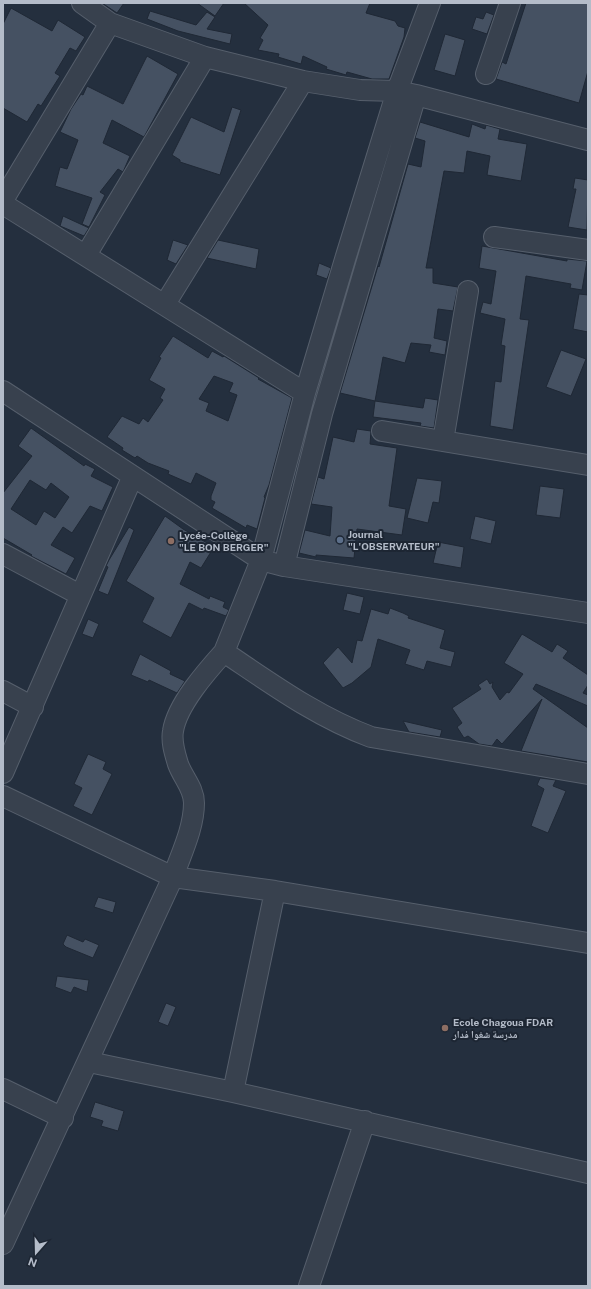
<svg xmlns="http://www.w3.org/2000/svg" width="591" height="1289" font-family="'Public Sans','Noto Naskh Arabic',sans-serif">
	<style>
		.building { fill: #455162; stroke: #1f2835; fill-rule: evenodd }
		.lines { fill: none; stroke-linecap: round; stroke-linejoin: round }
		.minor-casing { stroke: #565f6c; stroke-width: 22 }
		.minor { stroke: #38414e; stroke-width: 20 }
		.service-dot { fill: #5c6f8a; stroke: #1d2633; stroke-width: 1.5 }
		.education-dot { fill: #8d6e63; stroke: #1d2633; stroke-width: 1.5 }
		.labels { text-anchor: middle; stroke-width: 4; stroke-linejoin: round; paint-order: stroke }
		.poi-label { font-size: 10px; font-weight: bold; fill: #b4bcc9; stroke: #1d2633; text-anchor: start }
	</style>
	<rect width="100%" height="100%" fill="#242f3e"/>
	<path class="building" d="M 102,3 L 124,3 L 117,13 Z
		M 197,3 L 224,3 L 215,16 Z
		M 244,3 L 370,3 L 366,13 L 395,21 L 398,26 L 405,28 L 404,37 L 389,79 L 372,79 L 347,72 L 346,75 L 326,69 L 327,67 L 303,56 L 301,64 L 278,57 L 279,54 L 258,50 L 263,40 L 260,38 L 268,25 Z
		M 526,3 L 588,3 L 588,71 L 579,103 L 496,79 L 502,62 L 506,64 Z
		M 11,8 L 52,31 L 58,20 L 85,37 L 76,51 L 70,48 L 55,73 L 60,76 L 41,106 L 38,104 L 27,122 L 3,108 L 3,24 Z
		M 150,11 L 196,25 L 207,12 L 215,17 L 207,29 L 232,34 L 230,44 L 178,31 L 147,19 Z
		M 486,12 L 494,15 L 487,34 L 472,29 L 476,17 L 483,19 Z
		M 445,34 L 465,40 L 455,76 L 434,70 Z
		M 147,56 L 178,74 L 144,137 L 112,120 L 103,143 L 130,156 L 123,172 L 118,169 L 100,192 L 105,195 L 89,227 L 82,224 L 92,198 L 55,186 L 60,167 L 67,169 L 78,140 L 60,132 L 71,109 L 81,94 L 83,95 L 87,86 L 123,104 Z
		M 232,107 L 241,110 L 220,175 L 180,162 L 180,160 L 172,155 L 191,117 L 224,132 Z
		M 420,122 L 469,137 L 472,124 L 485,129 L 486,125 L 500,129 L 498,139 L 527,144 L 521,181 L 487,175 L 490,156 L 467,151 L 464,173 L 444,171 L 426,268 L 433,268 L 433,283 L 458,287 L 453,311 L 438,309 L 434,338 L 447,341 L 445,355 L 429,352 L 431,345 L 411,343 L 405,363 L 383,357 L 375,401 L 340,393 L 378,266 L 379,267 L 408,164 L 421,167 L 425,141 L 415,138 Z
		M 575,178 L 588,180 L 587,230 L 568,227 L 576,189 L 573,189 Z
		M 63,216 L 89,228 L 84,236 L 60,226 Z
		M 173,240 L 188,245 L 176,264 L 167,260 Z
		M 218,240 L 259,249 L 256,269 L 207,258 Z
		M 482,246 L 567,261 L 567,259 L 587,261 L 582,290 L 570,288 L 571,284 L 526,276 L 520,319 L 529,320 L 513,430 L 490,426 L 495,381 L 501,382 L 505,346 L 501,345 L 505,319 L 480,313 L 483,302 L 491,304 L 496,271 L 479,268 Z
		M 319,263 L 331,268 L 327,279 L 316,275 Z
		M 579,294 L 588,295 L 588,332 L 573,329 Z
		M 173,336 L 208,358 L 212,351 L 223,357 L 224,356 L 259,378 L 258,379 L 292,398 L 269,485 L 264,497 L 265,498 L 257,529 L 247,525 L 246,528 L 212,508 L 215,502 L 211,500 L 211,496 L 216,483 L 196,473 L 191,484 L 168,474 L 169,471 L 148,463 L 137,456 L 135,458 L 122,450 L 123,448 L 107,437 L 122,416 L 139,424 L 143,418 L 148,422 L 163,400 L 160,398 L 165,389 L 149,380 L 161,358 L 159,357 ZM 214,376 L 233,383 L 229,392 L 237,395 L 228,421 L 206,411 L 209,403 L 199,399 Z
		M 561,350 L 586,359 L 571,396 L 546,387 Z
		M 425,398 L 438,400 L 434,428 L 420,426 L 421,423 L 373,417 L 375,401 L 423,408 Z
		M 31,428 L 84,466 L 85,464 L 95,469 L 91,476 L 113,487 L 102,511 L 90,506 L 72,533 L 63,527 L 51,545 L 75,558 L 66,574 L 31,556 L 32,555 L 3,538 L 3,493 L 32,456 L 18,446 ZM 30,480 L 46,490 L 51,483 L 69,497 L 55,518 L 44,511 L 36,525 L 11,509 Z
		M 357,429 L 371,431 L 370,444 L 397,448 L 389,506 L 406,509 L 402,535 L 357,529 L 354,558 L 316,555 L 316,557 L 299,553 L 305,530 L 330,536 L 332,507 L 311,504 L 318,477 L 324,479 L 333,437 L 354,442 Z
		M 417,478 L 442,481 L 439,503 L 433,502 L 428,523 L 407,518 Z
		M 540,486 L 564,489 L 560,518 L 536,515 Z
		M 165,516 L 183,529 L 214,547 L 201,568 L 190,562 L 180,584 L 209,599 L 210,596 L 225,602 L 223,607 L 229,610 L 226,616 L 204,608 L 203,610 L 189,603 L 171,638 L 142,622 L 154,598 L 126,581 Z
		M 475,516 L 496,521 L 491,544 L 470,539 Z
		M 129,527 L 134,530 L 108,595 L 98,591 L 108,567 L 106,566 L 109,560 Z
		M 438,542 L 464,547 L 461,568 L 433,563 Z
		M 347,593 L 364,597 L 360,614 L 343,610 Z
		M 390,608 L 403,613 L 409,616 L 408,618 L 445,630 L 440,648 L 455,652 L 451,667 L 427,661 L 424,670 L 405,664 L 410,650 L 378,639 L 371,667 L 352,683 L 343,688 L 323,663 L 338,647 L 352,663 L 357,640 L 362,641 L 371,609 L 388,614 Z
		M 88,619 L 99,624 L 93,638 L 82,634 Z
		M 522,634 L 552,652 L 557,644 L 568,651 L 563,658 L 588,675 L 588,685 L 583,693 L 588,695 L 588,706 L 536,684 L 533,689 L 588,728 L 588,762 L 521,751 L 542,699 L 502,744 L 497,739 L 492,746 L 479,744 L 468,736 L 464,738 L 457,727 L 462,723 L 452,708 L 481,689 L 478,685 L 487,679 L 490,684 L 493,682 L 492,687 L 500,700 L 507,692 L 509,693 L 523,674 L 504,663 Z
		M 140,654 L 171,671 L 170,674 L 185,681 L 177,693 L 149,680 L 148,682 L 131,675 Z
		M 403,721 L 442,730 L 440,737 L 409,732 Z
		M 88,754 L 106,762 L 103,769 L 112,774 L 92,815 L 73,806 L 82,788 L 74,784 Z
		M 540,778 L 556,780 L 553,786 L 566,791 L 548,833 L 531,826 L 544,789 L 537,785 Z
		M 98,897 L 116,902 L 113,913 L 94,907 Z
		M 67,935 L 83,942 L 85,939 L 99,945 L 93,958 L 66,947 L 63,944 Z
		M 57,976 L 89,980 L 87,992 L 74,987 L 71,993 L 55,987 Z
		M 166,1003 L 176,1007 L 168,1026 L 158,1022 Z
		M 95,1102 L 124,1111 L 118,1131 L 101,1126 L 103,1121 L 90,1117 Z"/>
	<g class="lines">
		<g class="minor-casing">
			<path id="minor" d="M 82,3 L 110,23 L 205,57 L 303,81 L 360,90 L 397,91 L 416,95 L 588,140
				M 486,74 L 510,3
				M 3,200 L 110,23
				M 3,204 L 305,393
				M 494,237 L 588,250
				M 86,255 L 205,57
				M 165,304 L 303,81
				M 3,391 L 261,560 L 284,566 L 588,613
				M 382,431 L 588,465
				M 443,441 L 468,291
				M 3,554 L 80,595
				M 284,566 L 322,414 L 416,95
				M 224,652 C 272,684 317,717 371,737 L 588,774
				M 3,691 L 33,707
				M 3,773 L 132,478
				M 3,796 L 173,877 L 275,891 L 588,943
				M 89,1062 L 233,1092 L 588,1173
				M 3,1089 L 63,1118
				M 233,1092 L 275,891
				M 3,1244 L 173,877 C 181,854 194,828 194,803 C 194,788 183,778 178,764 C 175,754 171,742 173,731 C 177,705 206,672 224,652 L 261,560 L 305,393 L 346,256 L 397,91 L 430,3
				M 309,1286 L 365,1121"/>
		</g>
		<use href="#minor" class="minor"/>
	</g>
	<circle class="service-dot" cx="340" cy="540" r="4"/>
	<g class="education-dot">
		<circle cx="171" cy="541" r="4"/>
		<circle cx="445" cy="1028" r="4"/>
	</g>
	<g class="labels">
		<g class="poi-label">
			<text x="348" y="538">Journal<tspan x="348" dy="12">"L'OBSERVATEUR"</tspan></text>
			<text x="179" y="539">Lycée-Collège<tspan x="179" dy="12">"LE BON BERGER"</tspan></text>
			<text x="453" y="1026">Ecole Chagoua FDAR<tspan x="453" dy="12">مدرسة شغوا فدار</tspan></text>
		</g>
	</g>
	<rect width="591" height="1289" fill="none" stroke="#b4bcc9" stroke-width="8"/>
	<g transform="translate(36 1253) rotate(200)" stroke="#1d2633" stroke-width="3" paint-order="stroke">
	<path d="M0-3L7 15L0 10L-7 15Z" fill="#b4bcc9"/>
	<text y="-6" font-size="11" font-weight="bold" text-anchor="middle" fill="#b4bcc9">N</text>
	</g>
</svg>
